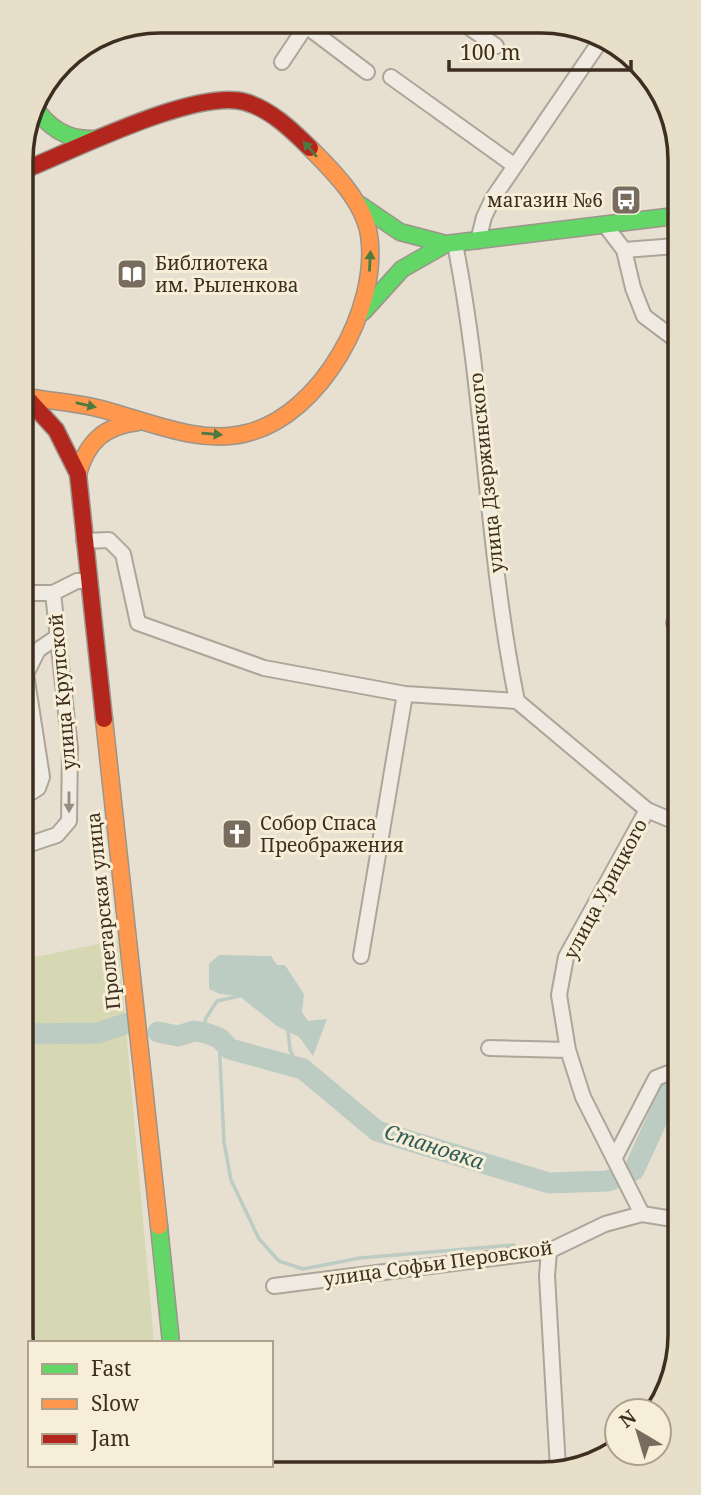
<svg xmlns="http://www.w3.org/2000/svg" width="701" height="1495" font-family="'Noto Serif',serif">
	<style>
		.green { fill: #d6d7b3 }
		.water { fill: #bcccc2 }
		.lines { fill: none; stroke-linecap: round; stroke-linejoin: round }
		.stream { stroke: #bcccc2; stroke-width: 3.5 }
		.river { stroke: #bcccc2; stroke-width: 21 }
		.street-casing { stroke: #ada599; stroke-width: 18 }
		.fast-casing { stroke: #9c958a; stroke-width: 19 }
		.slow-casing { stroke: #9c958a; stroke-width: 19 }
		.jam-casing { stroke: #9c958a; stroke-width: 19 }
		.street { stroke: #efebe3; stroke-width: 14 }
		.fast { stroke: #63d668; stroke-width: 16 }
		.slow { stroke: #ff974d; stroke-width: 16 }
		.jam { stroke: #b3261e; stroke-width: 16 }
		.oneway { fill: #4e7a40 }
		.oneway2 { fill: #968c82 }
		.labels { text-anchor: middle; stroke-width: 6; stroke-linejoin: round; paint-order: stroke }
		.poi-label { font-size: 19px; fill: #3d2e20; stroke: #f7eed8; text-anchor: start }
		.street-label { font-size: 19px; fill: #3d2e20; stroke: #f7eed8 }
		.water-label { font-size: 21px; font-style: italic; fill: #2f5d5a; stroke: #f7eed8 }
		.rim { fill: none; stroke: #3d2e20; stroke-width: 3.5 }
	</style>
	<rect width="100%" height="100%" fill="#e7e0d1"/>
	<path class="green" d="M 118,940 L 154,1343 L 30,1343 L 30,1378 L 26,1371 L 25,959 Z"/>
	<path class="water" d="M 219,955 L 271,956 L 277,965 L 285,965 L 304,994 L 302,1012 L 308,1021 L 327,1019 L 313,1056 L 299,1037 L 277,1026 L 239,996 L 220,994 L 209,989 L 209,964 Z"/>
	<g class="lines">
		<path class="stream" d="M 288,1030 L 290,1050 L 298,1067
			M 202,1033 L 206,1018 L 217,1001 L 239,996
			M 219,1038 L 224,1142 L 231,1180 L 259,1239 L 279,1261 L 303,1269 L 360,1258 L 514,1245"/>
		<path class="river" d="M 158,1032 L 178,1036 L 194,1031 L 206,1033 L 219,1038 L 230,1049 L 303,1069 L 377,1131 L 549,1183 L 608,1181 L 634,1170 L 673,1085 L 679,1083
			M 25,1034 L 98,1033 L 131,1022"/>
		<g class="street-casing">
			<path id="street" d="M 306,22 L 306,26 L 367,72
				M 463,23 L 496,46
				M 282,62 L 306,26
				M 391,77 L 515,166
				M 605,225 L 624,250 L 633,288 L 644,316 L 676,340
				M 478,241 L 484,217 L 493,198 L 601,40
				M 455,244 C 485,395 486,550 517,701
				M 624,250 L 676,246
				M 84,541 L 109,540 L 123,554 L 138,623 L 264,668 L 405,694 L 517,701 L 647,810 L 678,823
				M 24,593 L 53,593 L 77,581 L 87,581
				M 674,623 L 677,624
				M 24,797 L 38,788 L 42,777 L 26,674 L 38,650 L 57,637
				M 24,846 L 57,835 L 69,821 L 70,748 L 53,593
				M 361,956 L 405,694
				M 489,1048 L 568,1050
				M 614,1159 L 656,1078 L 679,1069
				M 642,1214 L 583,1097 L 568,1050 L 559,995 L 566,957 L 647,810
				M 549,1251 L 547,1276 L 558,1469
				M 274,1286 L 549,1251 L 605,1224 L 642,1214 L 679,1220"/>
		</g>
		<g class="fast-casing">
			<path id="fast" d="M 33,105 C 48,127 66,140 93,139
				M 22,152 L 30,118
				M 359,204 L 400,232 L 446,244 L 675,216
				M 363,312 L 402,269 L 446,244
				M 159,1226 L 171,1343
				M 184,1465 L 185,1471"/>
		</g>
		<g class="slow-casing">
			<path id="slow" d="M 23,396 C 47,401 72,402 97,408 C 143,419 199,446 247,433 C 321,415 380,308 369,235 C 364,202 333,171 310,148
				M 78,474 C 87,442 104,426 138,422
				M 104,719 L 159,1226"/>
		</g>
		<g class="jam-casing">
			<path id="jam" d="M 22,171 C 72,151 196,88 245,102 C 270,109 292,130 310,148
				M 26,397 L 56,430 L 78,474 L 104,719"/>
		</g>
		<use href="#street" class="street"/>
		<use href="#fast" class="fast"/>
		<use href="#slow" class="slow"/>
		<use href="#jam" class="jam"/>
	</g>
	<defs><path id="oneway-solid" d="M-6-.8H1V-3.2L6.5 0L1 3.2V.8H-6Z" transform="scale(1.75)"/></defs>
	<g class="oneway">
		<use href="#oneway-solid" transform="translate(310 149) rotate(-131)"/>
		<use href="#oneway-solid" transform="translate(370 261) rotate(-87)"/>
		<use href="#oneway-solid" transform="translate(86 405) rotate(13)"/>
		<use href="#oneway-solid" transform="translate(212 434) rotate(5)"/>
	</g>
	<use class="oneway2" href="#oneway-solid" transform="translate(69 802) rotate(90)"/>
	<defs>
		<g id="bus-square" transform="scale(1.575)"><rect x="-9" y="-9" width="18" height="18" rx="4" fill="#786c5e" stroke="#f7eed8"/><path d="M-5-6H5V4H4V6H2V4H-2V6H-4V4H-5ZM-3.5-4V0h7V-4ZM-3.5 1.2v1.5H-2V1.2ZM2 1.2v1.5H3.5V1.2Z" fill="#fff"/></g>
		<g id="library-square" transform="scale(1.575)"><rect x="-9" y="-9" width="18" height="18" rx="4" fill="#786c5e" stroke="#f7eed8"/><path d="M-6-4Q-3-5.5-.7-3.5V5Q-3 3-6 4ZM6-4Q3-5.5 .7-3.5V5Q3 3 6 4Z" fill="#fff"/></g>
		<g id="church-square" transform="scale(1.575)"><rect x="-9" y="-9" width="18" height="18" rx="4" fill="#786c5e" stroke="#f7eed8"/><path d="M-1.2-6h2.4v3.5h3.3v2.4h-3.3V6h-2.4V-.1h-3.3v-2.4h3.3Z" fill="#fff"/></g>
	</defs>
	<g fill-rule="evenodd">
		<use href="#bus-square" x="626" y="200"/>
		<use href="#library-square" x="132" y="274"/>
		<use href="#church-square" x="237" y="834"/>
	</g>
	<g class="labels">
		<g class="poi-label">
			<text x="603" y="207" text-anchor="end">магазин №6</text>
			<text x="155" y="270">Библиотека<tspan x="155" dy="22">им. Рыленкова</tspan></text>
			<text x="260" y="830">Собор Спаса<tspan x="260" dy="22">Преображения</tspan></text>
		</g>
		<g class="street-label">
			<text transform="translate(486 473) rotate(-96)" y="7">улица Дзержинского</text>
			<text transform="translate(62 692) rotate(-95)" y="7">улица Крупской</text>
			<text transform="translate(605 889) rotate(-62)" y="7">улица Урицкого</text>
			<text transform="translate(103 911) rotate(-96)" y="7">Пролетарская улица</text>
			<text transform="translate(438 1263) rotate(-8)" y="7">улица Софьи Перовской</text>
		</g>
		<g class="water-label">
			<text transform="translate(434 1147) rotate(18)" y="7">Становка</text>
		</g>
	</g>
	<path d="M0 0H701V1495H0ZM160 33H541A127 127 0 0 1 668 160V1335A127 127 0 0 1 541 1462H160A127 127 0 0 1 33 1335V160A127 127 0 0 1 160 33Z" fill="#e8dfc9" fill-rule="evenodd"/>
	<path class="rim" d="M160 33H541A127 127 0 0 1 668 160V1335A127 127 0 0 1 541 1462H160A127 127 0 0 1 33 1335V160A127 127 0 0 1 160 33Z"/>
	<rect x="28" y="1341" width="245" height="126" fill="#f7eed8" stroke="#ada18e" stroke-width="2"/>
	<rect x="42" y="1364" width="35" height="10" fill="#63d668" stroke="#ada18e" stroke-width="2"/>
	<text x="91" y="1376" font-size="21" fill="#3d2e20">Fast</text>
	<rect x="42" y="1399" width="35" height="10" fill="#ff974d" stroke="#ada18e" stroke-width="2"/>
	<text x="91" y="1411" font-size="21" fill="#3d2e20">Slow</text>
	<rect x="42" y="1434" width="35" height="10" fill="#b3261e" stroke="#ada18e" stroke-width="2"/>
	<text x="91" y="1446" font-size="21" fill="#3d2e20">Jam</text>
	<g transform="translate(638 1432) rotate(322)"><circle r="33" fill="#f7eed8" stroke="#ada18e" stroke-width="2"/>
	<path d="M0-5L12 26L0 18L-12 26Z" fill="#786c5e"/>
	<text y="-10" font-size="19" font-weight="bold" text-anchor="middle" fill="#3d2e20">N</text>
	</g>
	<path d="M449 60v10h182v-10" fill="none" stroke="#3d2e20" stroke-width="3.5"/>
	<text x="460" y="60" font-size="21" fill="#3d2e20" stroke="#f7eed8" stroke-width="5" paint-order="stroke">100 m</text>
</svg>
